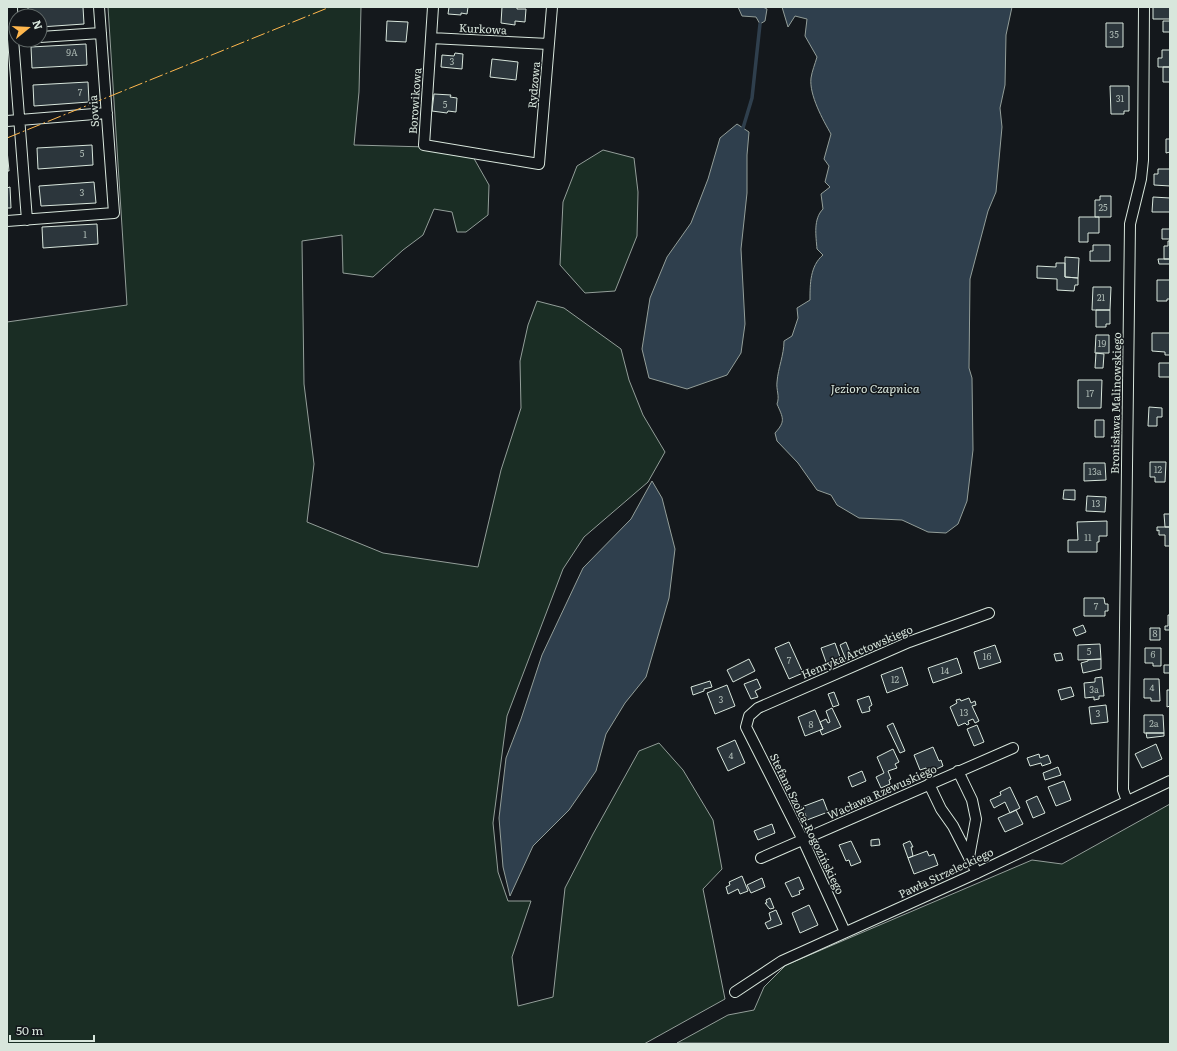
<svg xmlns="http://www.w3.org/2000/svg" width="1177" height="1051" font-family="Literata,serif">
	<style>
		.green { fill: #1a2d24; stroke: #939e99 }
		.water { fill: #2f3f4d; stroke: #939e99 }
		.lines { fill: none; stroke-linecap: round; stroke-linejoin: round }
		.stream { stroke: #2f3f4d; stroke-width: 3.5 }
		.building { fill: #2c363c; stroke: #d8e6dc }
		.minor-casing { stroke: #d8e6dc; stroke-width: 12 }
		.minor { stroke: #14181c; stroke-width: 10 }
		.power { stroke: #ffb74d; stroke-width: 1; stroke-dasharray: 14 3 2 3; stroke-linecap: butt }
		.labels { text-anchor: middle; stroke-width: 3; stroke-linejoin: round; paint-order: stroke }
		.number-label { font-size: 9px; fill: #adbab4 }
		.street-label { font-size: 11px; fill: #d8e6dc; stroke: #14181c }
		.water-label { font-size: 12px; font-style: italic; fill: #d8e6dc; stroke: #14181c }
	</style>
	<rect width="100%" height="100%" fill="#14181c"/>
	<path class="green" d="M 108,7 L 361,7 L 359,92 L 354,145 L 427,147 L 472,155 L 489,185 L 488,215 L 466,232 L 457,232 L 452,212 L 434,209 L 423,235 L 403,250 L 373,277 L 343,273 L 342,235 L 302,241 L 304,384 L 314,464 L 307,522 L 383,553 L 478,567 L 501,470 L 521,408 L 520,361 L 528,325 L 537,301 L 564,308 L 621,349 L 629,380 L 643,415 L 665,452 L 648,482 L 584,537 L 563,569 L 507,716 L 493,823 L 498,872 L 508,901 L 531,901 L 512,957 L 518,1006 L 553,997 L 565,888 L 593,834 L 639,751 L 659,743 L 683,770 L 713,820 L 722,869 L 703,889 L 725,999 L 644,1044 L 7,1044 L 7,322 L 127,305 Z
		M 603,150 L 634,158 L 638,192 L 637,236 L 615,291 L 585,293 L 560,265 L 563,202 L 577,166 Z
		M 1170,804 L 1170,1044 L 677,1043 L 728,1015 L 754,1010 L 764,987 L 786,965 L 1032,860 L 1062,864 Z"/>
	<path class="water" d="M 738,7 L 763,7 L 767,9 L 765,21 L 760,24 L 756,17 L 742,16 Z
		M 782,7 L 1012,7 L 1006,35 L 1005,85 L 1000,108 L 1002,127 L 996,192 L 988,211 L 970,279 L 969,368 L 972,378 L 973,450 L 967,501 L 958,524 L 946,533 L 928,532 L 902,520 L 859,518 L 837,505 L 831,495 L 817,490 L 798,463 L 777,441 L 775,433 C 786,421 783,418 777,404 C 780,396 776,390 777,382 C 778,368 784,355 784,341 L 792,336 L 798,318 L 797,308 L 810,300 C 810,284 810,266 823,255 L 817,249 C 816,236 813,219 823,209 L 821,194 L 830,187 L 825,182 L 829,166 L 824,159 L 831,134 C 823,120 809,95 811,78 C 812,71 815,64 817,57 L 805,36 L 807,19 L 795,16 L 788,27 Z
		M 737,124 L 749,132 L 747,155 L 747,193 L 741,249 L 745,324 L 741,353 L 727,375 L 687,389 L 649,378 L 642,349 L 650,298 L 667,257 L 691,223 L 708,179 L 720,138 Z
		M 652,481 L 662,498 L 675,549 L 669,598 L 646,677 L 625,703 L 606,734 L 596,771 L 569,810 L 533,846 L 510,896 L 503,867 L 499,818 L 506,758 L 521,719 L 542,655 L 583,568 L 631,519 Z"/>
	<g class="lines">
		<path class="stream" d="M 743,128 L 752,98 L 760,24"/>
	</g>
	<path class="building" d="M 28,7 L 83,7 L 84,24 L 40,27 L 40,16 L 28,16 Z
		M 449,7 L 468,7 L 467,14 L 461,13 L 461,15 L 448,14 Z
		M 502,7 L 517,7 L 517,9 L 526,9 L 525,22 L 515,21 L 515,25 L 501,23 Z
		M 1153,7 L 1170,7 L 1170,19 L 1153,19 Z
		M 387,21 L 408,22 L 406,42 L 386,41 Z
		M 1163,21 L 1170,21 L 1170,32 L 1163,32 Z
		M 1106,23 L 1123,23 L 1123,47 L 1106,47 Z
		M 86,44 L 87,65 L 32,68 L 31,47 Z
		M 1162,50 L 1170,50 L 1170,67 L 1158,67 L 1158,58 L 1162,58 Z
		M 455,53 L 463,54 L 462,69 L 441,67 L 442,55 L 454,56 Z
		M 492,59 L 518,62 L 516,80 L 490,77 Z
		M 1163,67 L 1170,67 L 1170,82 L 1163,82 Z
		M 88,82 L 89,102 L 34,106 L 33,85 Z
		M 1110,86 L 1129,86 L 1129,111 L 1124,111 L 1124,114 L 1111,114 Z
		M 434,94 L 451,95 L 450,97 L 457,98 L 456,112 L 448,111 L 447,113 L 432,111 Z
		M 1166,139 L 1170,139 L 1170,152 L 1166,153 Z
		M 92,145 L 93,165 L 38,169 L 37,148 Z
		M 7,150 L 9,171 L 7,171 Z
		M 1158,169 L 1170,169 L 1170,186 L 1154,185 L 1154,174 L 1158,174 Z
		M 94,182 L 96,203 L 41,206 L 39,186 Z
		M 10,187 L 11,208 L 7,208 L 7,188 Z
		M 1100,196 L 1111,196 L 1111,217 L 1095,217 L 1095,200 L 1100,200 Z
		M 1153,197 L 1170,198 L 1170,212 L 1152,212 Z
		M 1079,217 L 1099,217 L 1099,233 L 1088,233 L 1088,242 L 1079,242 Z
		M 97,224 L 98,244 L 43,248 L 42,227 Z
		M 1162,229 L 1170,229 L 1170,239 L 1162,239 Z
		M 1168,241 L 1170,241 L 1170,259 L 1164,259 L 1164,246 L 1168,246 Z
		M 1093,245 L 1110,245 L 1110,261 L 1090,261 L 1090,251 L 1093,251 Z
		M 1065,257 L 1079,258 L 1078,278 L 1065,277 Z
		M 1158,259 L 1170,259 L 1170,264 L 1159,264 Z
		M 1056,263 L 1065,263 L 1065,277 L 1078,278 L 1078,285 L 1075,285 L 1074,291 L 1057,290 L 1057,279 L 1037,278 L 1037,266 L 1056,267 Z
		M 1157,280 L 1170,280 L 1170,299 L 1167,299 L 1167,301 L 1157,301 Z
		M 1093,287 L 1111,287 L 1110,310 L 1092,310 Z
		M 1096,310 L 1110,310 L 1110,324 L 1106,324 L 1106,327 L 1096,327 Z
		M 1152,333 L 1170,333 L 1170,355 L 1165,355 L 1165,352 L 1152,351 Z
		M 1096,335 L 1109,335 L 1109,353 L 1095,353 Z
		M 1096,353 L 1104,354 L 1103,368 L 1095,368 Z
		M 1159,363 L 1170,363 L 1170,377 L 1159,377 Z
		M 1078,380 L 1102,380 L 1101,408 L 1078,408 Z
		M 1149,407 L 1162,408 L 1162,417 L 1157,417 L 1157,426 L 1148,426 Z
		M 1095,420 L 1104,420 L 1104,437 L 1095,437 Z
		M 1150,462 L 1166,462 L 1165,482 L 1155,482 L 1155,477 L 1150,477 Z
		M 1084,463 L 1105,463 L 1106,480 L 1084,481 Z
		M 1064,490 L 1075,490 L 1075,500 L 1063,499 Z
		M 1087,496 L 1106,497 L 1105,512 L 1086,511 Z
		M 1164,514 L 1170,514 L 1170,527 L 1165,527 Z
		M 1107,521 L 1107,536 L 1099,536 L 1099,542 L 1097,542 L 1097,552 L 1068,552 L 1068,540 L 1078,540 L 1077,522 Z
		M 1157,527 L 1170,527 L 1170,546 L 1165,546 L 1165,535 L 1159,535 L 1159,530 L 1157,531 Z
		M 1084,598 L 1104,598 L 1105,604 L 1108,604 L 1108,611 L 1105,611 L 1105,616 L 1084,616 Z
		M 1168,615 L 1170,615 L 1170,630 L 1165,630 L 1165,626 L 1168,626 Z
		M 1083,625 L 1086,632 L 1076,636 L 1073,629 Z
		M 1150,628 L 1160,628 L 1160,640 L 1150,640 Z
		M 789,642 L 803,673 L 789,679 L 775,648 Z
		M 846,642 L 852,657 L 846,660 L 840,645 Z
		M 835,643 L 841,660 L 827,665 L 821,648 Z
		M 1100,644 L 1101,659 L 1078,660 L 1078,645 Z
		M 995,645 L 1001,662 L 979,669 L 974,652 Z
		M 1145,648 L 1161,648 L 1161,666 L 1153,666 L 1153,663 L 1145,663 Z
		M 1061,653 L 1063,660 L 1056,661 L 1054,654 Z
		M 957,658 L 962,673 L 933,683 L 928,668 Z
		M 749,659 L 755,671 L 733,682 L 727,670 Z
		M 1101,659 L 1101,669 L 1083,673 L 1081,663 L 1088,661 L 1088,660 Z
		M 1164,665 L 1170,665 L 1170,673 L 1164,673 Z
		M 902,667 L 908,685 L 887,693 L 881,675 Z
		M 1102,677 L 1104,696 L 1099,696 L 1099,699 L 1094,700 L 1094,697 L 1085,698 L 1084,683 L 1095,682 L 1095,678 Z
		M 757,679 L 761,688 L 755,691 L 758,697 L 751,699 L 744,684 Z
		M 1144,679 L 1159,679 L 1160,701 L 1151,701 L 1151,698 L 1144,698 Z
		M 710,681 L 712,687 L 704,689 L 704,691 L 693,695 L 691,687 Z
		M 727,685 L 735,706 L 715,714 L 707,693 Z
		M 1071,687 L 1074,696 L 1061,700 L 1058,690 Z
		M 1167,690 L 1170,690 L 1170,706 L 1167,707 Z
		M 834,692 L 839,705 L 833,707 L 828,694 Z
		M 869,696 L 872,705 L 869,707 L 870,711 L 862,713 L 857,700 Z
		M 969,698 L 971,703 L 975,701 L 976,705 L 972,706 L 979,721 L 975,723 L 973,719 L 968,721 L 969,724 L 967,725 L 965,723 L 958,726 L 950,707 L 957,703 L 956,700 L 960,699 L 961,701 Z
		M 1106,705 L 1108,722 L 1091,724 L 1089,707 Z
		M 832,708 L 841,727 L 822,735 L 820,730 L 823,729 L 820,722 L 826,719 L 828,723 L 830,722 L 826,711 Z
		M 815,710 L 823,729 L 805,736 L 798,717 Z
		M 1144,715 L 1163,715 L 1164,733 L 1144,733 Z
		M 893,723 L 905,751 L 900,753 L 887,726 Z
		M 977,725 L 984,742 L 974,746 L 967,729 Z
		M 1146,733 L 1164,733 L 1164,736 L 1147,738 Z
		M 735,740 L 745,763 L 728,771 L 717,748 Z
		M 1156,744 L 1162,759 L 1142,768 L 1135,754 Z
		M 933,747 L 939,761 L 941,760 L 943,766 L 928,773 L 926,768 L 920,770 L 914,755 Z
		M 893,749 L 899,762 L 895,764 L 897,768 L 888,771 L 891,779 L 889,780 L 890,784 L 881,788 L 876,777 L 884,773 L 877,757 Z
		M 1039,754 L 1040,758 L 1048,755 L 1051,763 L 1042,766 L 1041,763 L 1030,766 L 1027,758 Z
		M 1058,767 L 1061,775 L 1045,780 L 1043,773 Z
		M 862,771 L 866,781 L 852,787 L 848,777 Z
		M 1064,781 L 1071,800 L 1056,806 L 1048,787 Z
		M 1010,787 L 1020,808 L 1010,813 L 1005,802 L 994,808 L 990,800 L 1001,795 L 1000,792 Z
		M 1037,796 L 1045,813 L 1033,818 L 1026,801 Z
		M 823,799 L 828,812 L 807,820 L 805,813 L 801,815 L 799,808 Z
		M 1016,810 L 1023,824 L 1005,832 L 998,818 Z
		M 772,824 L 775,833 L 758,840 L 754,831 Z
		M 879,839 L 880,845 L 871,846 L 871,840 Z
		M 851,841 L 861,862 L 851,866 L 849,860 L 846,861 L 839,845 Z
		M 910,841 L 913,847 L 911,847 L 913,856 L 908,858 L 903,844 Z
		M 927,851 L 929,856 L 934,854 L 938,865 L 914,874 L 908,858 Z
		M 742,876 L 748,891 L 740,894 L 738,889 L 728,894 L 726,887 L 730,885 L 729,882 Z
		M 799,877 L 804,889 L 799,891 L 800,894 L 792,897 L 785,883 Z
		M 762,878 L 765,887 L 751,893 L 747,885 Z
		M 770,898 L 774,908 L 770,909 L 765,903 L 767,903 L 766,900 Z
		M 809,905 L 818,925 L 800,933 L 792,913 Z
		M 776,910 L 782,924 L 768,929 L 765,923 L 771,920 L 769,913 Z"/>
	<g class="lines">
		<g class="minor-casing">
			<path id="minor" d="M 12,7 L 13,39 L 27,220
				M 433,7 L 424,145 L 539,164 L 552,7
				M 40,37 L 101,33
				M 431,38 L 549,44
				M 7,121 L 107,113
				M 7,221 L 114,213 L 99,7
				M 958,771 L 972,800 L 976,819 L 969,857
				M 929,784 L 941,809 L 953,826 L 977,873
				M 1127,801 L 1123,790 L 1130,224 L 1141,179 L 1143,160 L 1144,7
				M 761,858 L 1013,748
				M 845,932 L 803,840 L 746,727 L 749,716 L 758,708 L 909,642 L 989,613
				M 735,992 L 782,961 L 977,873 L 1170,781"/>
		</g>
		<use href="#minor" class="minor"/>
		<path class="power" d="M 7,138 L 330,7"/>
	</g>
	<g class="labels">
		<g class="number-label">
			<text x="1114" y="38">35</text>
			<text x="72" y="56">9A</text>
			<text x="452" y="65">3</text>
			<text x="80" y="96">7</text>
			<text x="1120" y="102">31</text>
			<text x="445" y="108">5</text>
			<text x="82" y="157">5</text>
			<text x="82" y="196">3</text>
			<text x="1103" y="211">25</text>
			<text x="85" y="238">1</text>
			<text x="1101" y="301">21</text>
			<text x="1102" y="347">19</text>
			<text x="1090" y="397">17</text>
			<text x="1158" y="473">12</text>
			<text x="1095" y="475">13a</text>
			<text x="1096" y="507">13</text>
			<text x="1088" y="541">11</text>
			<text x="1096" y="610">7</text>
			<text x="1155" y="637">8</text>
			<text x="1089" y="655">5</text>
			<text x="1153" y="658">6</text>
			<text x="987" y="660">16</text>
			<text x="789" y="664">7</text>
			<text x="945" y="674">14</text>
			<text x="895" y="683">12</text>
			<text x="1152" y="691">4</text>
			<text x="1094" y="693">3a</text>
			<text x="721" y="703">3</text>
			<text x="964" y="716">13</text>
			<text x="1098" y="717">3</text>
			<text x="1154" y="727">2a</text>
			<text x="811" y="728">8</text>
			<text x="731" y="759">4</text>
		</g>
		<g class="street-label">
			<text transform="translate(483 29) rotate(3)" y="4">Kurkowa</text>
			<text transform="translate(534 85) rotate(-85)" y="4">Rydzowa</text>
			<text transform="translate(415 101) rotate(-86)" y="4">Borowikowa</text>
			<text transform="translate(94 111) rotate(-94)" y="4">Sowia</text>
			<text transform="translate(1116 403) rotate(-89)" y="4">Bronisława Malinowskiego</text>
			<text transform="translate(857 652) rotate(-23)" y="4">Henryka Arctowskiego</text>
			<text transform="translate(882 792) rotate(-24)" y="4">Wacława Rzewuskiego</text>
			<text transform="translate(807 824) rotate(64)" y="4">Stefana Szolca-Rogozińskiego</text>
			<text transform="translate(946 873) rotate(-25)" y="4">Pawła Strzeleckiego</text>
		</g>
		<g class="water-label">
			<text x="875" y="393">Jezioro Czapnica</text>
		</g>
	</g>
	<rect width="1177" height="1051" fill="none" stroke="#d8e6dc" stroke-width="16"/>
	<g transform="translate(28 28) rotate(72)"><circle r="19" fill="#14181c" stroke="#626a69"/>
	<path d="M0-3L7 15L0 10L-7 15Z" fill="#ffb74d"/>
	<text y="-6" font-size="11" font-weight="bold" text-anchor="middle" fill="#d8e6dc">N</text>
	</g>
	<path d="M10 1035v6h84v-6" fill="none" stroke="#d8e6dc" stroke-width="2"/>
	<text x="16" y="1035" font-size="12" fill="#d8e6dc" stroke="#14181c" stroke-width="3" paint-order="stroke">50 m</text>
</svg>
